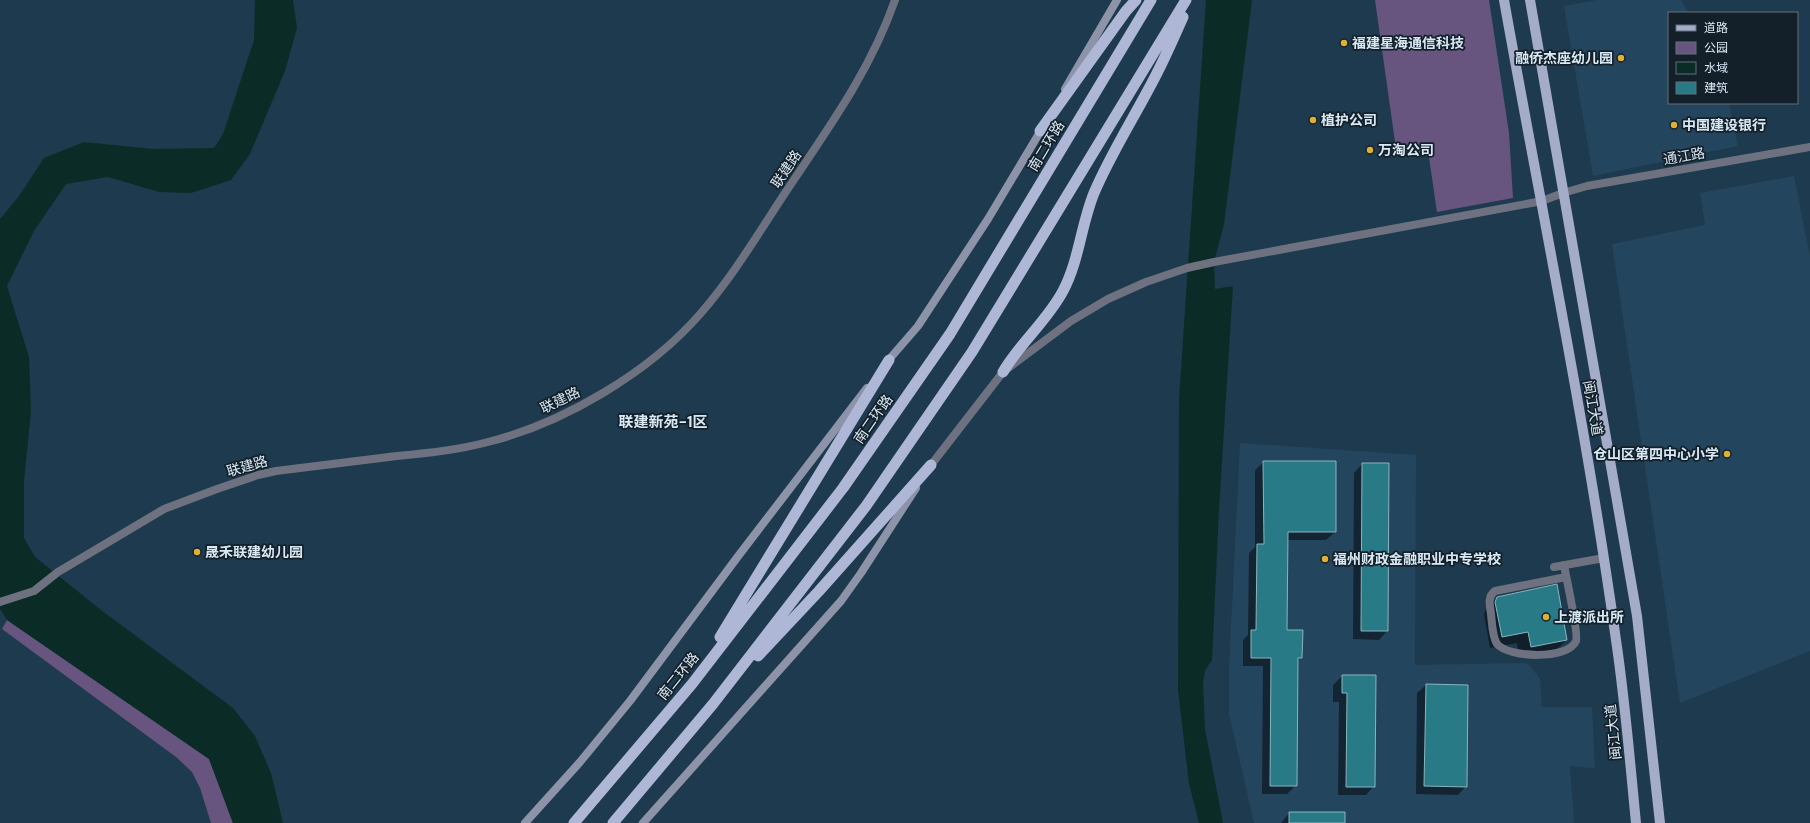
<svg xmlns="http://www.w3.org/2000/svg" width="1810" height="823" font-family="'DM Sans','Noto Sans SC',sans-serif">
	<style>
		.built { fill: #24455e }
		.green { fill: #67557f }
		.water { fill: #0b2c26 }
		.shadow { fill: #0007 }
		.building { fill: #297a87; stroke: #89b5be }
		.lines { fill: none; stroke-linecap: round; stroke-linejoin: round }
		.service { stroke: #6e7280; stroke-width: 8 }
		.tertiary { stroke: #6e7280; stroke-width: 8 }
		.secondary { stroke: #8d93a9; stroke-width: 8 }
		.primary { stroke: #a4acc8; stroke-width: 10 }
		.trunk { stroke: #aeb8d6; stroke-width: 11 }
		.poi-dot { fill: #e0b034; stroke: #142029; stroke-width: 1.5 }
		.labels { text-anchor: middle; stroke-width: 3.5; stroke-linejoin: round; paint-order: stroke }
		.poi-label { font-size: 14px; font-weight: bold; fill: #d8e8f5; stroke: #142029; text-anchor: start }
		.street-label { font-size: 14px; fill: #d8e8f5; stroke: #142029 }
		.neighbourhood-label { font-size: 15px; font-weight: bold; fill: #d8e8f5; stroke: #142029 }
	</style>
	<rect width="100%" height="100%" fill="#1e3a4e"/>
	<path class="built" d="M 1597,0 L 1681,0 L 1688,13 L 1669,13 L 1669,103 L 1729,103 L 1738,146 L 1593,176 L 1564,6 Z
		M 1794,176 L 1810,257 L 1810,651 L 1680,703 L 1612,244 L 1705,225 L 1700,193 Z
		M 1240,443 L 1416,455 L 1415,665 L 1525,663 L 1531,667 L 1540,679 L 1542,707 L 1592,707 L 1595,768 L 1570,766 L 1574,823 L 1254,823 L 1229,714 L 1229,668 Z"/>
	<path class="green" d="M 1375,0 L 1489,0 L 1509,133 L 1513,198 L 1437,212 L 1428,151 L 1397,156 Z
		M 7,620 L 209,759 L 233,823 L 211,823 L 200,788 L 192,772 L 176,757 L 2,629 Z"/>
	<path class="water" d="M 255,0 L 293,0 L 297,28 L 285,71 L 250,154 L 231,180 L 191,193 L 159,192 L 108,177 L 66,184 L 34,231 L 7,286 L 29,357 L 31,411 L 24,481 L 24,538 L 35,557 L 101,610 L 233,708 L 255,736 L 271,773 L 283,823 L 233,823 L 209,759 L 7,620 L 0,609 L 0,219 L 19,196 L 44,158 L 84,142 L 153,149 L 214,148 L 223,134 L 254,40 Z
		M 1206,0 L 1252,0 L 1224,224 L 1214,262 L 1215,289 L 1233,286 L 1219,510 L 1212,660 L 1205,671 L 1203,682 L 1205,729 L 1223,823 L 1199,823 L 1189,784 L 1178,690 L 1179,398 Z"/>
	<path class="shadow" d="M 1264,462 L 1335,532 L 1326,540 L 1286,540 L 1286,631 L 1301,657 L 1297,662 L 1296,785 L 1287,794 L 1262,794 L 1263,666 L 1243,666 L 1243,640 L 1248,635 L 1249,553 L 1255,547 L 1255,470 Z
		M 1362,464 L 1388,464 L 1387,631 L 1379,640 L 1353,639 L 1354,473 Z
		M 1497,598 L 1566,640 L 1555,651 L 1519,657 L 1517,643 L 1490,648 L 1484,614 L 1486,609 Z
		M 1342,676 L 1374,676 L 1374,786 L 1366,795 L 1338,795 L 1339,702 L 1333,702 L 1333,685 Z
		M 1426,685 L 1466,786 L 1458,795 L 1416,794 L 1417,693 Z
		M 1289,813 L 1344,823 L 1281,823 Z"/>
	<path class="building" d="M 1263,461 L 1336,461 L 1336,532 L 1288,532 L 1287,630 L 1303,630 L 1302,658 L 1298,658 L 1297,786 L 1270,786 L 1271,658 L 1251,658 L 1251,630 L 1256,630 L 1257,544 L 1264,544 Z
		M 1362,463 L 1389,463 L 1388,631 L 1361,631 Z
		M 1557,584 L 1567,640 L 1531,647 L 1528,632 L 1502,637 L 1495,602 L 1497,597 Z
		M 1342,675 L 1376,675 L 1375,787 L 1346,787 L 1347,693 L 1342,693 Z
		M 1426,684 L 1468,685 L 1467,787 L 1424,786 Z
		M 1289,812 L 1345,812 L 1345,823 L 1289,823 Z"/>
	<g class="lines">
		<path class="service" d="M 1564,565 C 1566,577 1579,634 1576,641 C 1568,660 1509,658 1497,644 C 1492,636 1492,622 1491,614 C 1490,605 1487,597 1495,591 L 1566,577
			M 1554,567 L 1604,558"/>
		<path class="tertiary" d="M 931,465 L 1003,372 L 1071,321 L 1108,299 L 1146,282 L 1187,268 L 1214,262 L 1542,201 L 1563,193 L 1587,186 L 1810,147
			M 0,602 L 34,591 L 58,572 L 164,509 L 217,489 L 258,475 L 276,471 C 316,466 357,461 397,456 C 428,453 458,450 488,442 C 564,423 650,372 701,313 C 733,276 758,234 785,193 C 827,130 870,72 895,0"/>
		<path class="secondary" d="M 1065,89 L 1117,0
			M 886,363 L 918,326 L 988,219 L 1043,127
			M 525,823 L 580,762 L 630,701 L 739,555 L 867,388
			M 643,823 L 841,601 L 861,573 L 916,488"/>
		<path class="primary" d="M 1504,0 C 1542,213 1586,425 1616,640 C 1625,700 1630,762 1636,823
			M 1530,0 L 1637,616 L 1660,823"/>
		<path class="trunk" d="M 1040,131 L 1126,11 L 1136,0
			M 1003,372 C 1020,343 1047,321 1063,291 C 1079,261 1081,225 1094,193 C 1111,153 1135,116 1155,77 C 1165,58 1174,37 1183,17
			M 720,637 L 889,360
			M 758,656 L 819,591 L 931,465
			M 574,823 L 692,684 L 843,488 L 950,334 L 1151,0
			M 613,823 L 713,704 L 866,506 L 972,352 L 1186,0"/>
	</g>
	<g class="poi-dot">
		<circle cx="1344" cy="43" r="4"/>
		<circle cx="1621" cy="58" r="4"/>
		<circle cx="1313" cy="120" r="4"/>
		<circle cx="1674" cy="125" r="4"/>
		<circle cx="1370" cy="150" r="4"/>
		<circle cx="1727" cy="454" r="4"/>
		<circle cx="197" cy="552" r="4"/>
		<circle cx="1325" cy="559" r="4"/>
		<circle cx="1546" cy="617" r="4"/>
	</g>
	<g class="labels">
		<g class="poi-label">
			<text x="1352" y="48">福建星海通信科技</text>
			<text x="1613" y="63" text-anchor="end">融侨杰座幼儿园</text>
			<text x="1321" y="125">植护公司</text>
			<text x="1682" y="130">中国建设银行</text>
			<text x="1378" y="155">万淘公司</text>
			<text x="1719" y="459" text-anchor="end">仓山区第四中心小学</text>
			<text x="205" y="557">晟禾联建幼儿园</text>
			<text x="1333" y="564">福州财政金融职业中专学校</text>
			<text x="1554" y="622">上渡派出所</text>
		</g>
		<g class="street-label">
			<text transform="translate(1046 146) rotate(-59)" y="5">南二环路</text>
			<text transform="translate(1684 156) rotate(-10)" y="5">通江路</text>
			<text transform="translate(786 169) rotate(-56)" y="5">联建路</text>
			<text transform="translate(560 400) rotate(-26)" y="5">联建路</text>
			<text transform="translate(1593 408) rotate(80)" y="5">闽江大道</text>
			<text transform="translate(873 419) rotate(-55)" y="5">南二环路</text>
			<text transform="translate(247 466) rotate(-16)" y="5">联建路</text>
			<text transform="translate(678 676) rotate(-51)" y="5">南二环路</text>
			<text transform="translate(1613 732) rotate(-96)" y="5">闽江大道</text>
		</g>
		<g class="neighbourhood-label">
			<text x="663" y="427">联建新苑-1区</text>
		</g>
	</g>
	<rect x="1668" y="12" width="130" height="92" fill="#142029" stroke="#62707b"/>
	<rect x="1676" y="25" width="20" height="6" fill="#a4acc8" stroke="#62707b"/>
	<text x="1704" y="32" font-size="12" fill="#d8e8f5">道路</text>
	<rect x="1676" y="42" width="20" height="12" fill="#67557f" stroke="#62707b"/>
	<text x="1704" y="52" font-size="12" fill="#d8e8f5">公园</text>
	<rect x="1676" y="62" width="20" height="12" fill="#0b2c26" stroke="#62707b"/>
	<text x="1704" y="72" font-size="12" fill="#d8e8f5">水域</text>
	<rect x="1676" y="82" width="20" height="12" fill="#297a87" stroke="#62707b"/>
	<text x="1704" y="92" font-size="12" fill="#d8e8f5">建筑</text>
</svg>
